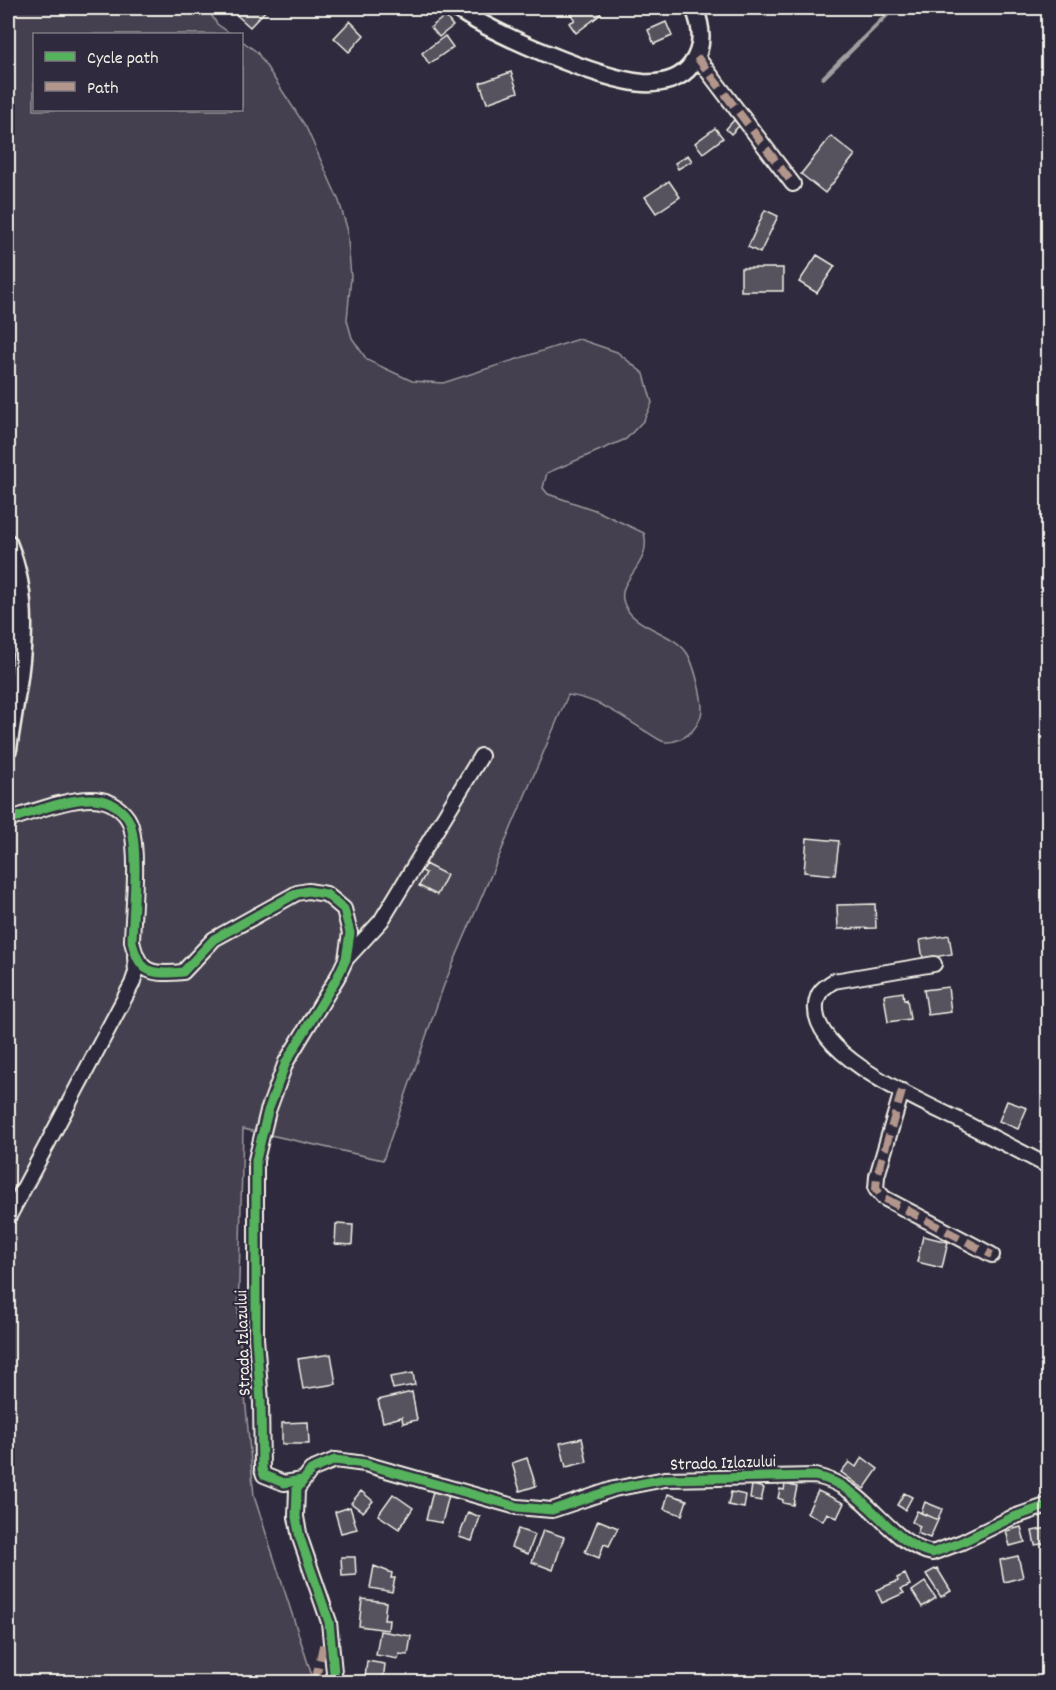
<svg xmlns="http://www.w3.org/2000/svg" width="1056" height="1690" font-family="Dekko,sans-serif">
	<style>
		.green { fill: #454050; stroke: #9c989c; stroke-width: 1.5 }
		.lines { fill: none; stroke-linecap: round; stroke-linejoin: round }
		.stream { stroke: #a19ea0; stroke-width: 4.5 }
		.building { fill: #56525f; stroke: #f4f1e8; stroke-width: 1.5 }
		.minor-casing { stroke: #f4f1e8; stroke-width: 18 }
		.tertiary-casing { stroke: #f4f1e8; stroke-width: 21 }
		.minor { stroke: #2f2a3d; stroke-width: 14 }
		.tertiary { stroke: #2f2a3d; stroke-width: 16 }
		.quiet { stroke: #b2968c; stroke-width: 8; stroke-dasharray: 15 8; stroke-linecap: butt }
		.cycleway-casing { stroke: #2f2a3d; stroke-width: 13 }
		.cycleway { stroke: #56b35d; stroke-width: 9 }
		.labels { text-anchor: middle; stroke-width: 4.5; stroke-linejoin: round; paint-order: stroke }
		.street-label { font-size: 18px; fill: #f4f1e8; stroke: #2f2a3d }
	</style>
	<rect width="100%" height="100%" fill="#2f2a3d"/>
	<filter id="ink" filterUnits="userSpaceOnUse"><feTurbulence type="fractalNoise" baseFrequency=".0167" numOctaves="2"/><feDisplacementMap in="SourceGraphic" scale="12" xChannelSelector="R" yChannelSelector="G"/><feConvolveMatrix kernelMatrix="1 2 1 2 8 2 1 2 1" color-interpolation-filters="sRGB"/></filter>
	<g filter="url(#ink)">
		<path class="green" d="M 8,8 L 211,8 L 210,13 L 217,24 L 231,34 L 34,34 L 34,110 L 242,110 L 242,41 L 257,52 L 306,127 L 339,201 L 347,228 L 351,277 L 347,320 L 352,338 L 367,360 L 412,381 L 443,383 L 579,339 L 617,352 L 644,374 L 652,403 L 644,420 L 626,439 L 547,473 L 543,488 L 548,494 L 595,510 L 644,533 C 653,566 615,579 624,603 C 632,628 672,631 687,653 C 694,664 697,679 700,692 C 703,707 704,717 693,730 C 687,737 675,743 665,742 C 659,741 651,734 645,731 C 620,715 598,699 568,695 L 444,985 L 383,1160 L 243,1129 L 238,1318 L 254,1496 L 314,1682 L 8,1682 Z"/>
		<g class="lines">
			<path class="stream" d="M 823,78 L 894,8"/>
		</g>
		<path class="building" d="M 233,8 L 268,8 L 250,27 L 231,10 Z
			M 578,8 L 582,12 L 589,8 L 597,8 L 601,14 L 576,33 L 569,23 L 575,20 L 570,13 Z
			M 445,16 L 453,26 L 439,37 L 431,27 Z
			M 350,21 L 364,35 L 349,52 L 334,38 Z
			M 666,22 L 672,36 L 654,44 L 648,30 Z
			M 445,36 L 453,47 L 429,64 L 422,53 Z
			M 511,72 L 518,92 L 487,103 L 480,83 Z
			M 734,120 L 740,125 L 731,134 L 726,129 Z
			M 715,128 L 723,138 L 703,153 L 695,143 Z
			M 831,136 L 855,155 L 825,193 L 801,174 Z
			M 688,155 L 692,161 L 678,169 L 675,163 Z
			M 669,181 L 680,197 L 656,213 L 645,197 Z
			M 765,210 L 778,216 L 760,253 L 748,247 Z
			M 817,255 L 835,266 L 817,293 L 799,282 Z
			M 741,268 L 783,268 L 783,291 L 741,291 Z
			M 807,838 L 839,841 L 835,875 L 804,872 Z
			M 425,864 L 447,875 L 437,895 L 419,886 L 426,873 L 422,871 Z
			M 875,904 L 876,928 L 838,929 L 837,905 Z
			M 949,935 L 952,954 L 923,959 L 920,940 Z
			M 948,987 L 951,1012 L 928,1015 L 924,990 Z
			M 903,992 L 904,1000 L 907,999 L 910,1019 L 888,1022 L 884,995 Z
			M 1007,1101 L 1027,1108 L 1018,1129 L 999,1121 Z
			M 336,1224 L 353,1225 L 352,1245 L 335,1244 Z
			M 923,1236 L 948,1242 L 942,1268 L 917,1262 Z
			M 331,1354 L 336,1384 L 303,1389 L 298,1359 Z
			M 413,1373 L 415,1385 L 393,1389 L 390,1377 Z
			M 412,1392 L 417,1420 L 403,1423 L 402,1417 L 383,1422 L 378,1400 Z
			M 308,1422 L 309,1444 L 282,1444 L 282,1423 Z
			M 582,1438 L 587,1462 L 566,1467 L 560,1443 Z
			M 862,1457 L 878,1469 L 864,1489 L 841,1472 L 849,1462 L 856,1467 Z
			M 527,1458 L 536,1486 L 520,1491 L 512,1463 Z
			M 785,1484 L 797,1487 L 793,1505 L 783,1503 L 783,1500 L 778,1498 L 780,1489 L 784,1490 Z
			M 752,1485 L 764,1488 L 761,1501 L 750,1499 Z
			M 361,1491 L 373,1501 L 363,1512 L 351,1503 Z
			M 433,1491 L 449,1495 L 442,1523 L 426,1520 Z
			M 818,1491 L 844,1503 L 837,1518 L 827,1513 L 823,1521 L 807,1513 Z
			M 731,1492 L 746,1495 L 744,1508 L 728,1505 Z
			M 904,1493 L 912,1497 L 905,1510 L 897,1505 Z
			M 393,1494 L 413,1508 L 399,1529 L 378,1515 Z
			M 668,1494 L 687,1500 L 682,1515 L 664,1509 Z
			M 925,1502 L 942,1509 L 938,1520 L 921,1513 Z
			M 350,1507 L 357,1529 L 341,1533 L 335,1512 Z
			M 917,1511 L 938,1520 L 930,1538 L 917,1533 L 920,1526 L 912,1522 Z
			M 468,1512 L 480,1517 L 472,1541 L 459,1537 Z
			M 598,1520 L 618,1528 L 609,1546 L 604,1544 L 599,1558 L 585,1552 Z
			M 1021,1527 L 1025,1542 L 1010,1546 L 1006,1531 Z
			M 1048,1528 L 1048,1543 L 1035,1545 L 1032,1531 Z
			M 518,1529 L 535,1535 L 528,1554 L 511,1547 Z
			M 543,1530 L 564,1537 L 553,1570 L 532,1562 Z
			M 1018,1556 L 1023,1577 L 1004,1582 L 1000,1560 Z
			M 341,1557 L 355,1557 L 356,1575 L 342,1576 Z
			M 374,1566 L 392,1573 L 391,1578 L 395,1578 L 392,1592 L 370,1588 Z
			M 937,1568 L 951,1591 L 941,1597 L 926,1574 Z
			M 905,1574 L 910,1585 L 901,1589 L 904,1593 L 882,1603 L 876,1590 L 898,1581 L 897,1578 Z
			M 925,1582 L 936,1598 L 922,1607 L 912,1591 Z
			M 362,1599 L 386,1602 L 384,1620 L 389,1620 L 388,1630 L 359,1626 Z
			M 380,1631 L 411,1636 L 408,1655 L 399,1654 L 398,1659 L 376,1655 Z
			M 367,1661 L 385,1664 L 383,1681 L 365,1678 Z"/>
		<g class="lines">
			<g class="minor-casing">
				<path id="minor" d="M 697,57 L 793,184
					M 8,820 C 33,812 76,795 101,800 C 114,802 128,814 131,826 C 139,856 133,909 132,941 C 139,974 152,975 183,972 L 214,939 L 297,893 L 308,891 L 326,894 L 344,909 L 350,933 L 346,959 L 338,976 L 286,1062 L 268,1111 L 256,1160 L 256,1338 L 261,1402 L 262,1469 L 264,1475 L 284,1483 L 302,1480
					M 346,959 L 381,921 L 481,756
					M 934,964 L 834,981 C 824,987 817,992 816,1005 C 811,1056 925,1103 963,1122 C 991,1137 1020,1151 1048,1166
					M 902,1091 L 877,1176 L 876,1189 L 884,1198 L 992,1255
					M 8,1218 L 132,984 L 136,972 L 135,956
					M 335,1682 L 329,1622 L 300,1538 L 296,1517 L 297,1489 L 311,1470 L 335,1460 L 365,1464 L 517,1507 L 552,1510 L 614,1489 L 665,1479 L 815,1476 C 868,1486 887,1543 932,1553 L 962,1542 L 1011,1518 L 1048,1505"/>
			</g>
			<g class="tertiary-casing">
				<path id="tertiary" d="M 456,8 C 494,34 597,79 643,83 C 661,84 681,80 692,64 C 704,47 702,26 694,8
					M 8,543 C 36,612 18,678 8,749"/>
			</g>
			<use href="#minor" class="minor"/>
			<use href="#tertiary" class="tertiary"/>
			<path class="quiet" d="M 697,57 L 793,184
				M 902,1091 L 877,1176 L 876,1189 L 884,1198 L 992,1255
				M 315,1682 L 325,1637"/>
			<g class="cycleway-casing">
				<path id="cycleway" d="M 8,820 C 33,812 76,795 101,800 C 114,802 128,814 131,826 C 139,856 133,909 132,941 C 139,974 152,975 183,972 L 214,939 L 297,893 L 308,891 L 326,894 L 344,909 L 350,933 L 346,959 L 338,976 L 286,1062 L 268,1111 L 256,1160 L 256,1338 L 261,1402 L 262,1469 L 264,1475 L 284,1483 L 302,1480
					M 335,1682 L 329,1622 L 300,1538 L 296,1517 L 297,1489 L 311,1470 L 335,1460 L 365,1464 L 517,1507 L 552,1510 L 614,1489 L 665,1479 L 815,1476 C 868,1486 887,1543 932,1553 L 962,1542 L 1011,1518 L 1048,1505"/>
			</g>
			<use href="#cycleway" class="cycleway"/>
		</g>
	</g>
	<g class="labels">
		<g class="street-label">
			<text transform="translate(242 1343) rotate(-92)" y="6">Strada Izlazului</text>
			<text transform="translate(723 1462) rotate(-2)" y="6">Strada Izlazului</text>
		</g>
	</g>
	<rect width="1056" height="1690" fill="none" stroke="#2f2a3d" stroke-width="30"/>
	<rect x="15" y="15" width="1026" height="1660" fill="none" stroke="#f4f1e8" stroke-width="2" filter="url(#ink)"/>
	<rect x="33" y="33" width="210" height="78" fill="#2f2a3d" stroke="#7e7a81" stroke-width="1.5"/>
	<rect x="45" y="52" width="30" height="9" fill="#56b35d" stroke="#7e7a81" stroke-width="1.5"/>
	<text x="87" y="63" font-size="18" fill="#f4f1e8">Cycle path</text>
	<rect x="45" y="82" width="30" height="9" fill="#b2968c" stroke="#7e7a81" stroke-width="1.5"/>
	<text x="87" y="93" font-size="18" fill="#f4f1e8">Path</text>
</svg>
